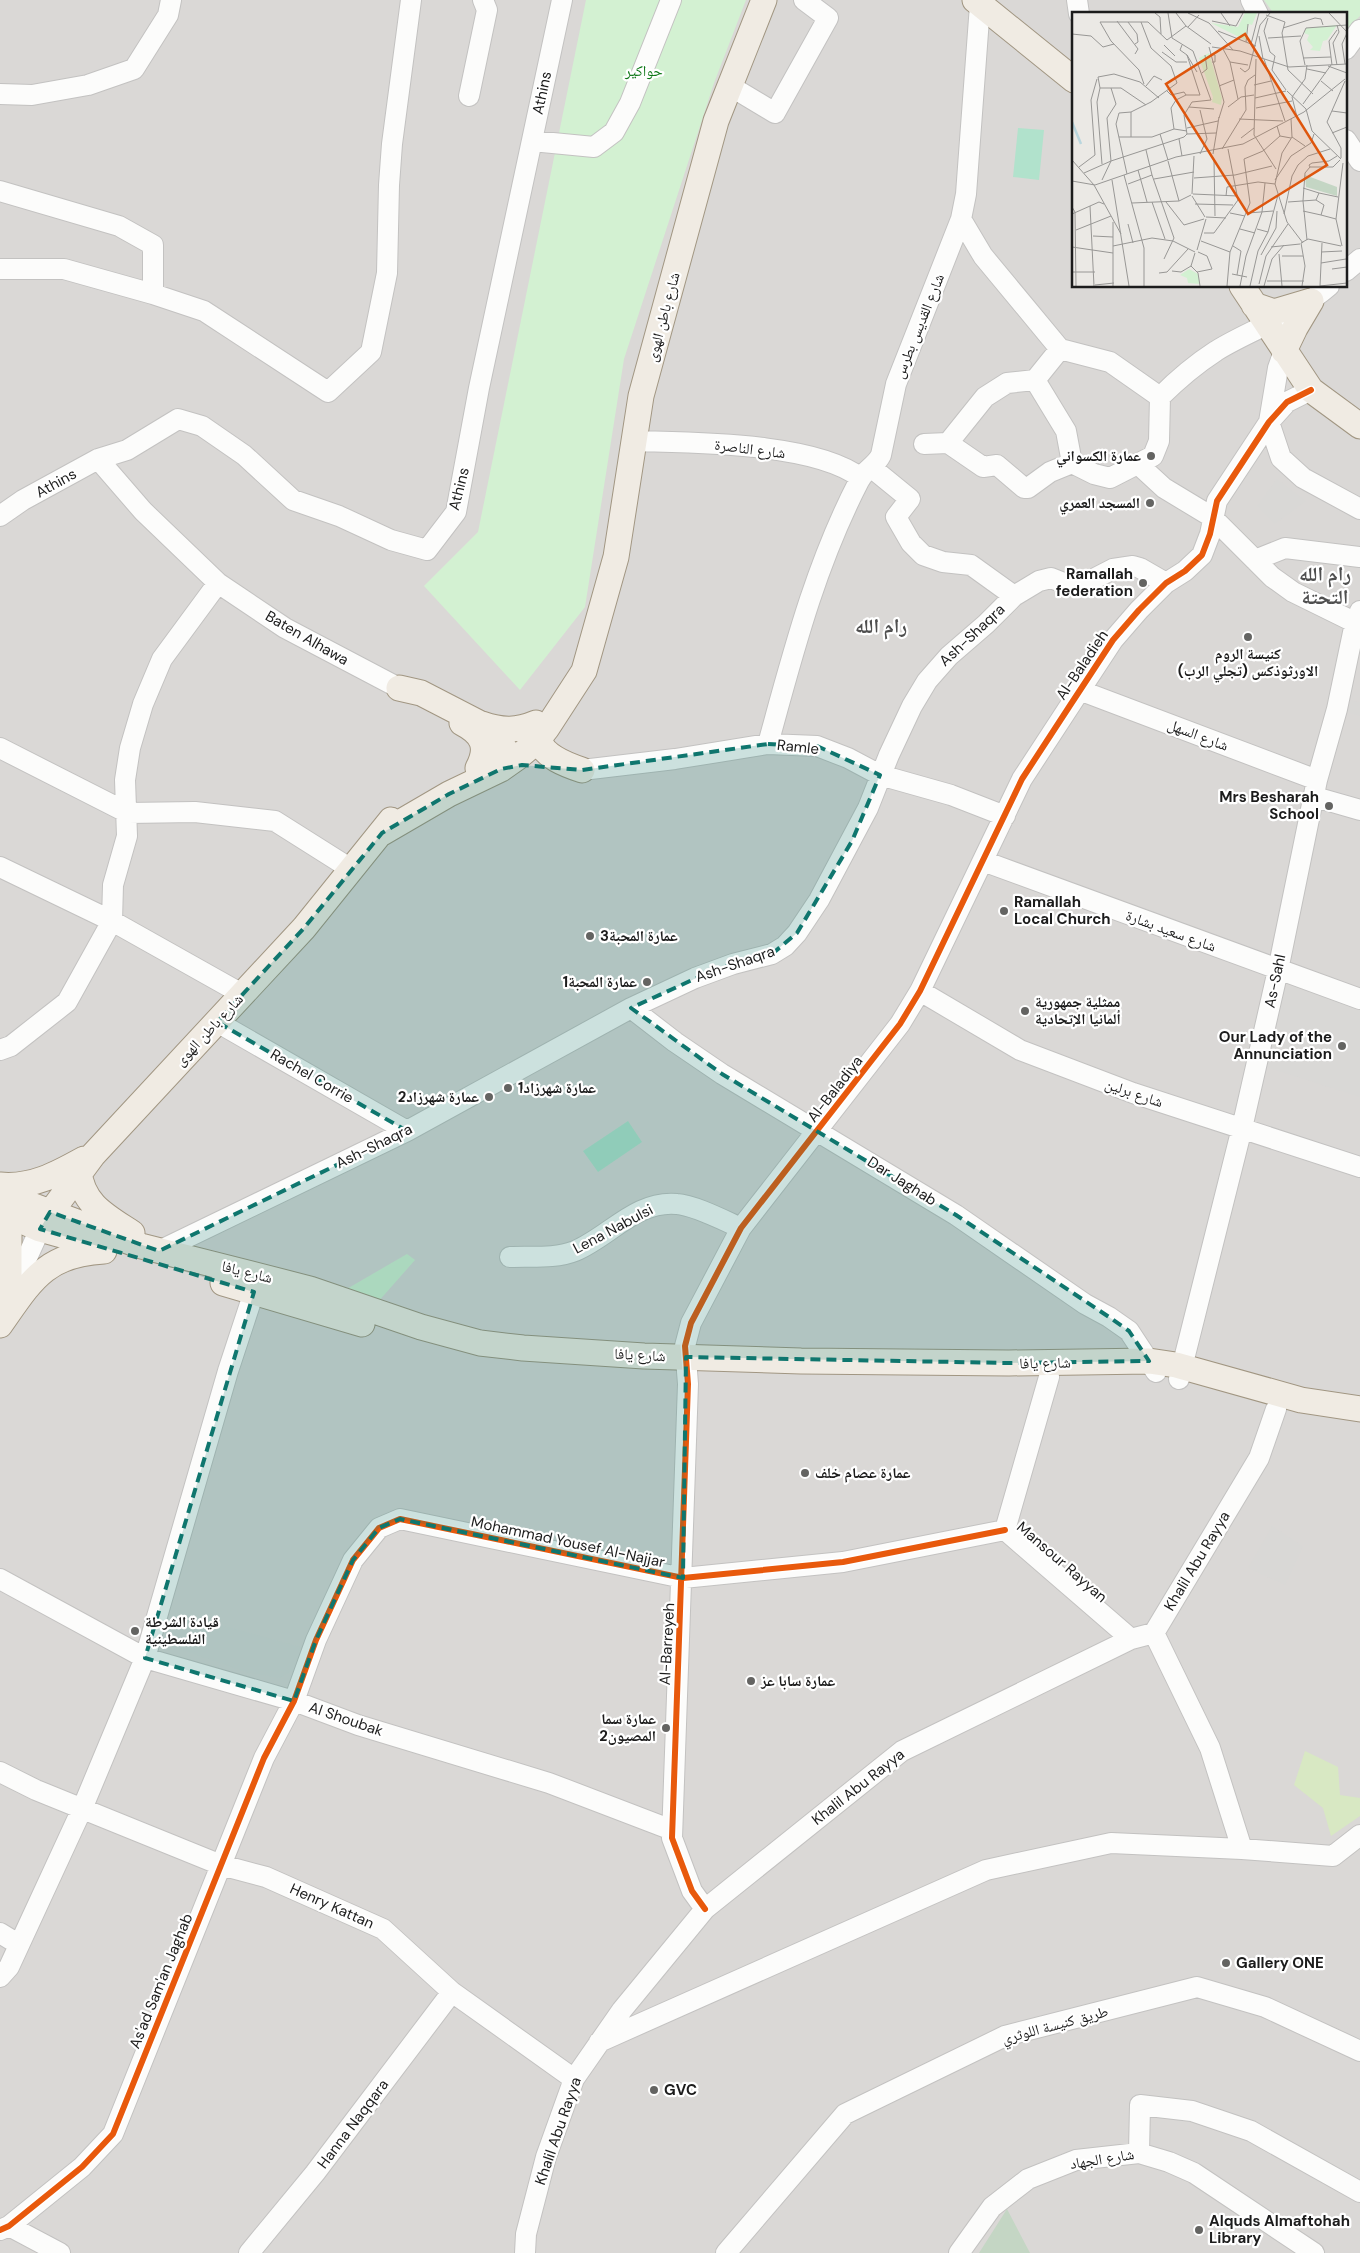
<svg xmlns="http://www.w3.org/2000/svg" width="1360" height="2253" font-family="'DM Sans','Noto Naskh Arabic',sans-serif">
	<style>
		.residential { fill: #dad8d6; fill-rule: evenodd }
		.religious { fill: #d9d8d6 }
		.grass { fill: #d8e8c3 }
		.cemetery { fill: #c4d6c4 }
		.park { fill: #d3f1d2 }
		.pitch { fill: #b1e2cc }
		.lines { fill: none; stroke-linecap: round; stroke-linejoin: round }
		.minor-casing { stroke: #c3c2c1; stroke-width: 22 }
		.major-casing { stroke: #a19682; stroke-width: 27 }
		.minor { stroke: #fcfcfb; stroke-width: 20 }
		.major { stroke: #f0ebe3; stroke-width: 25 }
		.cycleway-casing { stroke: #fff; stroke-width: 9 }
		.cycleway { stroke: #e8590c; stroke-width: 6 }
		.marked { fill: #0f766e; fill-opacity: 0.2; stroke: #0f766e; stroke-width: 4; stroke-dasharray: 10 6; stroke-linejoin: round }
		.poi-dot { fill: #646462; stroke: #fff; stroke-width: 2 }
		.labels { text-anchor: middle; stroke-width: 4.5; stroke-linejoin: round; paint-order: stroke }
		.park-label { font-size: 15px; fill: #0d7716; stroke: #fff }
		.street-label { font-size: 15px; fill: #1c1c1c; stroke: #fff }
		.poi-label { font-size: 15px; font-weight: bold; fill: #1c1c1c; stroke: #fff; text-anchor: start }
		.district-label { font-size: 20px; font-weight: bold; fill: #4f4f4f; stroke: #fff }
		.inset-river { fill: none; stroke: #b9d6de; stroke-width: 2.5 }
		.inset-road { fill: none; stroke: #989795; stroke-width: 1 }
		.view { fill: #de560d; fill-opacity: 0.15; stroke: #de560d; stroke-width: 2.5 }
		.inset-edge { fill: none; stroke: #1c1c1c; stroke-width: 2.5 }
	</style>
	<rect width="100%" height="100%" fill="#ebe9e5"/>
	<path class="residential" d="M 0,0 L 1360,0 L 1360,2253 L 0,2253 ZM 1074,14 L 1346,14 L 1346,286 L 1074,286 Z"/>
	<path class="religious" d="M 1277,479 L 1306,501 L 1275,524 L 1257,506 Z
		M 1340,699 L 1360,702 L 1360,716 L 1337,709 Z
		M 1295,985 L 1360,1009 L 1360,1097 L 1266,1067 L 1282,994 L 1287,987 Z
		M 1272,1526 L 1303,1546 L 1285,1585 L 1248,1568 Z
		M 174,1615 L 209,1622 L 304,1648 L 292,1671 L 280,1678 L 246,1672 L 165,1644 Z"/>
	<path class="grass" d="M 1305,1751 L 1338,1767 L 1340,1795 L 1360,1798 L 1360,1816 L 1331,1836 L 1323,1808 L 1294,1785 Z"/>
	<path class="cemetery" d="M 1007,2209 L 1030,2253 L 979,2253 Z"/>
	<path class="park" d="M 586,0 L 746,0 L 714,83 L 624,359 L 585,607 L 520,690 L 424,586 L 478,532 Z
		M 1264,0 L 1360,0 L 1360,16 L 1346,30 L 1346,14 L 1274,14 Z
		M 407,1254 L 415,1260 L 377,1303 L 345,1290 Z"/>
	<path class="pitch" d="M 1018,128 L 1044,130 L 1039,180 L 1013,177 Z
		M 628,1121 L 642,1142 L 598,1172 L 583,1151 Z"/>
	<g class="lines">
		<g class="minor-casing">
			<path id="minor" d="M 1077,0 L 1079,14
				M 1251,0 L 1258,14
				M 1346,49 L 1360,30
				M 730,86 L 775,113 L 828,18 L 804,0
				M 0,94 L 32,95 L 88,85 L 134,69 L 168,15 L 171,0
				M 469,96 L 487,10 L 483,0
				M 1346,140 L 1360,161
				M 532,141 L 594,147 L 614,132 L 630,103 L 671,0
				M 0,191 L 119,226 L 153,245 L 153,294 L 204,311 L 328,392 L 371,352 L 387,273 L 389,185 L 392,144 L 411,0
				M 961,219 L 983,256 L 1060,349 L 1110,362 L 1160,397
				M 0,269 L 64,269 L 153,294
				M 1346,271 L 1360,259
				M 1284,351 L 1278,368 L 1269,422 L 1281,458 L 1303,478 L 1360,509
				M 1035,380 L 1066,431 L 1072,463 L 1094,474 L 1110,478 L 1153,456 L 1159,441 L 1160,397 C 1177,380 1196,364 1216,351 C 1255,327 1292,318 1329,286
				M 634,441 C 693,443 814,442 861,478
				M 948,443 L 985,397 L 1007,383 L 1035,380 L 1060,349
				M 924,444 L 948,443 L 983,467 L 997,465 L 1024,488 L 1028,488 L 1050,472 L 1072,463
				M 98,459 L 143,511 L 218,583 L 285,628 L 399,688
				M 1139,465 L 1164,488 L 1212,517 L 1272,577 L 1293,592 L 1360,625
				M 872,468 L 910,499 L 896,517 L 911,543 L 923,555 L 943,562 L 971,565 L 1014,596
				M 0,516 L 23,500 L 98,459 L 127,450 L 178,419 L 202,426 L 244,455 L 293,500 L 339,516 L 391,540 L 427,550 L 456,512 L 479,388 L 562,0
				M 1255,560 L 1285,548 L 1360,557
				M 1079,690 L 1317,780
				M 768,744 C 793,653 815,566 859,481 C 864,470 876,466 881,455 L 896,384 L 961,219 L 966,194 L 980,5
				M 0,748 L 128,813 L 195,812 L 275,821 L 351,869
				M 582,770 L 675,759 L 768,744 L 817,746 L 848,758 L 880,775 L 951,795 L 1005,816
				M 1315,797 L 1360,810
				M 983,861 L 1360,999
				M 0,867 L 112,921 L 242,994
				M 920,991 L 1020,1050 L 1133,1093 L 1360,1167
				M 631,1008 L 675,1042 L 722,1074 L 956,1215 L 1085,1304 L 1109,1317 L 1129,1331 L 1156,1372
				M 217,1022 L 407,1131
				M 0,1050 L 11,1046 L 67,1002 L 112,921 L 113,885 L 127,836 L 125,780 L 130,748 L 143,704 L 162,659 L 218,583
				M 159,1251 L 407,1131 L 631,1008 L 695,978 L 733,964 L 772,954 L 785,946 L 797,933 L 819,900 L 868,808 L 889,755 L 912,706 L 927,681 L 949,656 L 986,624 L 1014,596 L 1039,581 L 1051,578 L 1071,586 L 1080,586 L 1113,569 L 1133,566 L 1140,568 L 1166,583
				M 510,1257 C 531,1256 555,1259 575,1251 C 609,1237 636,1200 677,1204 C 694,1205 725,1221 741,1228
				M 11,1293 L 40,1229
				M 1049,1377 L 1005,1530 L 1131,1639
				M 1179,1379 L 1242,1128 L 1278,970 L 1317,780 L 1337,709 L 1355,623 L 1360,611
				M 0,1579 L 145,1658 L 294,1701 L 358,1725 L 549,1783 L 672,1830
				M 1154,1633 L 1210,1748 L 1242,1849
				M 0,1772 L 36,1790 L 221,1865 L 266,1877 L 383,1929 L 452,1992 L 574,2079
				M 705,1909 L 692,1891 L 672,1838 L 688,1384 L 685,1346 L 691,1323 L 741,1228 L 900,1024 L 920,991 L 1022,779 L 1069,707 L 1113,640 L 1139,610 L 1166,583 L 1185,571 L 1202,555 L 1210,534 L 1217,501 L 1269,422 L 1287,402 L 1311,390
				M 0,1933 L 18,1944
				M 0,1977 L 9,1967 L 82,1809 L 145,1658 L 228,1371 L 254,1292
				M 599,2042 L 986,1870 L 1111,1843 L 1242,1849 L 1333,1856 L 1360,1835
				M 1139,2153 L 1140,2105 L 1192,2111 L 1251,2131 L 1360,2192
				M 9,2226 L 60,2253
				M 0,2230 L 9,2226 L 82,2167 L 113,2134 L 264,1758 L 294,1701 L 316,1640 L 353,1560 L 379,1528 L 400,1519 L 683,1578 L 843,1562 L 1005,1530
				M 249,2253 L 315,2173 L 452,1992
				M 525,2253 L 526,2234 L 546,2157 L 574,2079 L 622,2010 L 705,1909 L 902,1751 L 1131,1639 L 1154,1633 L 1259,1458 L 1276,1409
				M 726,2253 L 845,2114 L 1005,2036 L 1197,1987 L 1265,2007 L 1360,2051
				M 959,2253 L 992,2207 L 1028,2179 L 1076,2160 L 1139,2153 L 1169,2162 L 1194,2173 L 1314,2253"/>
		</g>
		<g class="major-casing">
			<path id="major" d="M 975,0 L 1074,80
				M 1242,286 L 1311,390 L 1360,426
				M 1254,305 L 1274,312 L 1311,301
				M 1284,351 L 1295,328 L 1311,301
				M 399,688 L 421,693 L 481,724 L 496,734 L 506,751 L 501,769
				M 462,723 C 483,734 489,747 478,768
				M 482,724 C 502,731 517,731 536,723 C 538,729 538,734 539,740 C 544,757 567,765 582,770
				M 382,833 L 449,794 L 501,769 L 518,757 L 536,742 L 547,728 L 584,671 L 616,557 L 641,396 L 716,121 L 764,0
				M 79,1171 C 82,1204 106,1216 132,1233
				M 0,1185 C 32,1188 57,1174 84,1159
				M 0,1190 L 31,1205 L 141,1246 L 310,1289 L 421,1327 L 480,1343 L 523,1348 L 644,1356 L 801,1361 L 1009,1363 L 1149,1361 L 1176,1365 L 1301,1400 L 1360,1409
				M 0,1211 L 40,1229 L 94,1244
				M 0,1221 L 9,1235 L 9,1296
				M 42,1224 L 93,1155 L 304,928 L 391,820
				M 223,1283 L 362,1324
				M 0,1325 C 31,1281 45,1254 104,1251"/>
		</g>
		<use href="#minor" class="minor"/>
		<use href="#major" class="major"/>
		<g class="cycleway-casing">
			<path id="cycleway" d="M 705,1909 L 692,1891 L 672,1838 L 688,1384 L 685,1346 L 691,1323 L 741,1228 L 900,1024 L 920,991 L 1022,779 L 1069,707 L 1113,640 L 1139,610 L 1166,583 L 1185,571 L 1202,555 L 1210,534 L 1217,501 L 1269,422 L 1287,402 L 1311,390
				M 0,2230 L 9,2226 L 82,2167 L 113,2134 L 264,1758 L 294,1701 L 316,1640 L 353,1560 L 379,1528 L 400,1519 L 683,1578 L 843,1562 L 1005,1530"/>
		</g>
		<use href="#cycleway" class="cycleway"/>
	</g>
	<path class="marked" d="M 768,744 L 817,746 L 880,775 L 852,841 L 797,933 L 772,954 L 714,970 L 631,1008 L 722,1074 L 956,1215 L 1109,1317 L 1129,1331 L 1149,1361 L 1009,1363 L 686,1357 L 683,1578 L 400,1519 L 379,1528 L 353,1560 L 316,1640 L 294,1701 L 145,1658 L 254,1292 L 40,1229 L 50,1212 L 159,1251 L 407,1131 L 217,1022 L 304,928 L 382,833 L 449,794 L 501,769 L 522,765 L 582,770 Z"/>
	<g class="poi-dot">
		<circle cx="1151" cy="456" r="5"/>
		<circle cx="1150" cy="503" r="5"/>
		<circle cx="1143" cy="583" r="5"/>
		<circle cx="1248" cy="637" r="5"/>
		<circle cx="1329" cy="806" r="5"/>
		<circle cx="1004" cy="911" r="5"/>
		<circle cx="590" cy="936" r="5"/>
		<circle cx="647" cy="982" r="5"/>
		<circle cx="1025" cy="1011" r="5"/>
		<circle cx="1342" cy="1046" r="5"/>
		<circle cx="508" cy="1088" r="5"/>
		<circle cx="489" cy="1097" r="5"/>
		<circle cx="805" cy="1473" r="5"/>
		<circle cx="135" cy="1631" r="5"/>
		<circle cx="751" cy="1681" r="5"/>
		<circle cx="666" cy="1728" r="5"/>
		<circle cx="1226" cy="1963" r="5"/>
		<circle cx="654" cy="2090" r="5"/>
		<circle cx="1199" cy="2230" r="5"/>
	</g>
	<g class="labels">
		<g class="park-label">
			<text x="644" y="76">حواكير</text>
		</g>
		<g class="street-label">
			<text transform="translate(542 93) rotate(-78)" y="5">Athins</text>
			<text transform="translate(663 317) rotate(-75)" y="5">شارع باطن الهوى</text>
			<text transform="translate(919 326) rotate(-68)" y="5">شارع القديس بطرس</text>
			<text transform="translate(750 449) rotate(7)" y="5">شارع الناصرة</text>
			<text transform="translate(56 483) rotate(-29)" y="5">Athins</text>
			<text transform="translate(459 489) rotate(-76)" y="5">Athins</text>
			<text transform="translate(972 635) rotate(-43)" y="5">Ash-Shaqra</text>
			<text transform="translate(307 638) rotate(30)" y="5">Baten Alhawa</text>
			<text transform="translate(1082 665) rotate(-56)" y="5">Al-Baladieh</text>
			<text transform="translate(1198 735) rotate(21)" y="5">شارع السهل</text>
			<text transform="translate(798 747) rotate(6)" y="5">Ramle</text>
			<text transform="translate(1171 931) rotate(20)" y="5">شارع سعيد بشارة</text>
			<text transform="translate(735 964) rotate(-19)" y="5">Ash-Shaqra</text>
			<text transform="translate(1275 981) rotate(-78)" y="5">As-Sahl</text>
			<text transform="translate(209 1030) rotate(-47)" y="5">شارع باطن الهوى</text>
			<text transform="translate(312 1076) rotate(30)" y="5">Rachel Corrie</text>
			<text transform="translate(835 1089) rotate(-52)" y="5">Al-Baladiya</text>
			<text transform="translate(1134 1093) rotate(19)" y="5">شارع برلين</text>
			<text transform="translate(374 1146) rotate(-26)" y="5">Ash-Shaqra</text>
			<text transform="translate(902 1181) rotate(32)" y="5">Dar Jaghab</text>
			<text transform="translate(613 1229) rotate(-28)" y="5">Lena Nabulsi</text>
			<text transform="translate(247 1272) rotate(14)" y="5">شارع يافا</text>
			<text transform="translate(640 1355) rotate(3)" y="5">شارع يافا</text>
			<text transform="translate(1045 1363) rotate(-1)" y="5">شارع يافا</text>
			<text transform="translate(568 1542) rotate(12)" y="5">Mohammad Yousef Al-Najjar</text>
			<text transform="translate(1197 1561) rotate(-59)" y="5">Khalil Abu Rayya</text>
			<text transform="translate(1062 1562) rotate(41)" y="5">Mansour Rayyan</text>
			<text transform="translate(667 1644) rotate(-87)" y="5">Al-Barreyeh</text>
			<text transform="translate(346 1719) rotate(19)" y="5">Al Shoubak</text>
			<text transform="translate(858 1787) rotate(-38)" y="5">Khalil Abu Rayya</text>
			<text transform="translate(332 1906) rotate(24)" y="5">Henry Kattan</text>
			<text transform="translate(161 1981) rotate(-68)" y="5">As'ad Sam'an Jaghab</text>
			<text transform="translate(1055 2025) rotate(-15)" y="5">طريق كنيسة اللوثري</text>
			<text transform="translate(353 2124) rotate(-53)" y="5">Hanna Naqqara</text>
			<text transform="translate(558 2131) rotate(-71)" y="5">Khalil Abu Rayya</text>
			<text transform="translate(1102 2159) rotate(-9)" y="5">شارع الجهاد</text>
		</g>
		<g class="poi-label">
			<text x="1141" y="461" text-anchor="end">عمارة الكسواني</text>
			<text x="1140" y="508" text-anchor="end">المسجد العمري</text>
			<text x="1133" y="579" text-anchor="end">Ramallah<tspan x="1133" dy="17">federation</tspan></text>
			<text x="1248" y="659" text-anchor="middle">كنيسة الروم<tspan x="1248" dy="17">الاورثوذكس (تجلي الرب)</tspan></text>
			<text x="1319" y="802" text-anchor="end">Mrs Besharah<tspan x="1319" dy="17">School</tspan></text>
			<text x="1014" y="907">Ramallah<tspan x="1014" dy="17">Local Church</tspan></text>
			<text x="600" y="941">عمارة المحبة3</text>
			<text x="637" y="987" text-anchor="end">عمارة المحبة1</text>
			<text x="1035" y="1007">ممثلية جمهورية<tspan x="1035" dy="17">ألمانيا الإتحادية</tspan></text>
			<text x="1332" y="1042" text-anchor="end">Our Lady of the<tspan x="1332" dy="17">Annunciation</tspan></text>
			<text x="518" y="1093">عمارة شهرزاد1</text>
			<text x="479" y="1102" text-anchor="end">عمارة شهرزاد2</text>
			<text x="815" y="1478">عمارة عصام خلف</text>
			<text x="145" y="1627">قيادة الشرطة<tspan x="145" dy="17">الفلسطينية</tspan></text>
			<text x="761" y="1686">عمارة سابا عز</text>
			<text x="656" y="1724" text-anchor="end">عمارة سما<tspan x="656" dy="17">المصيون2</tspan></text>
			<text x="1236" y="1968">Gallery ONE</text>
			<text x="664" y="2095">GVC</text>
			<text x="1209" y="2226">Alquds Almaftohah<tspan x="1209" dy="17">Library</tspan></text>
		</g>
		<g class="district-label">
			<text x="1325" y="581">رام الله<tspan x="1325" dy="23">التحتة</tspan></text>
			<text x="881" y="633">رام الله</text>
		</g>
	</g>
	<g transform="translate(1072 12)">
		<rect width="275" height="275" fill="#ebe9e5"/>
		<path d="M 233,163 L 265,175 L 265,184 L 234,175 Z" fill="#c4d6c4"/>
		<path d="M 173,1 L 185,1 L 180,13 L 177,12 L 173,28 L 139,11 L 166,15 ZM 265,13 L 255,28 L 251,29 L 248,39 L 238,38 L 241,35 L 235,28 L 237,23 L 232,21 L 234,16 ZM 137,41 L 150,86 L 149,93 L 140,90 L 141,85 L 127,46 ZM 117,257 L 126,262 L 128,272 L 116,271 L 115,266 L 108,263 Z" fill="#d3f1d2"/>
		<path class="inset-river" d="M 0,110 L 9,132"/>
		<path class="inset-road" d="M 83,1 L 88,5 L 89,22M 104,1 L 114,14 L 139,32M 116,1 L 137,11 L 161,38M 149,1 L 158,14M 257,1 L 275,20M 194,3 L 213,10 L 210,21 L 216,58 L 241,82M 196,6 L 192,19 L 198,40 L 203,44 L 200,58 L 214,78M 45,9 L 66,37 L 63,42M 140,9 L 164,14 L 171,1M 56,10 L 65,22 L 66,30 L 63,32M 116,15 L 127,3M 211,16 L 243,6 L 249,7 L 251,13M 146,19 L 184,34M 0,22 L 19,24 L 31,35 L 42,32M 187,24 L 191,47M 196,26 L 229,24M 174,30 L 176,12M 179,32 L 187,1M 92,33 L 103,44M 137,35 L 152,90 L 147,106M 140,35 L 168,39 L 217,55 L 275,52M 151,37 L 158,50 L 166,87M 90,40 L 104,50 L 115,50M 138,42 L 143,43 L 143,50 L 140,50M 115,43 L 125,60M 231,46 L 259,45M 184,47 L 182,123 L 204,157M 192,47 L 213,109M 158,50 L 176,53M 273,52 L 270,32 L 275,21M 233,53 L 228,29 L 234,16 L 275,13M 260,53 L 257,29 L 265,18M 265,53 L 261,31 L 267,20 L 265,13M 256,54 L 275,61M 168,56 L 173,60 L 177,57 L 188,13 L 198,1M 235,57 L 254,61M 130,61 L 135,57 L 133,43M 249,69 L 261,79M 72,72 L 67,58 L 39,29 L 28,10 L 76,10 L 95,28 L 114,14M 182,73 L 199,69M 74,74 L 82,64 L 90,68M 147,74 L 162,68M 28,76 L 26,65 L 42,62 L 68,70 L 87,86M 28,76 L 25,90 L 30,152M 28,76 L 49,76 L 74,93M 95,79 L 99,83 L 112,80 L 114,83 L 128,83 L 115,43 L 108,38 L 110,33M 215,79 L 234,97 L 240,119 L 269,147M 114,83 L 104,88 L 99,96 L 102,117 L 115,119M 183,86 L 214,79M 231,92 L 259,53M 117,95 L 142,97M 156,95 L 169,85 L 182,83M 184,96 L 220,89M 260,99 L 275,101M 59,100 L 59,125M 47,101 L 59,100 L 79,90 L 105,71 L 99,54 L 79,36 L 69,10M 47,101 L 44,112 L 55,162M 225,105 L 220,85 L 233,67 L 235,53M 167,107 L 211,109M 219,107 L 220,125 L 210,141 L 203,172 L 215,210 L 231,231M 205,114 L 208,124 L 219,126M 115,116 L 146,109M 260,121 L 275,115M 88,122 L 96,148M 115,122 L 144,121M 47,125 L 80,125 L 102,117M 220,125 L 233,134M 169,126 L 182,116M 107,127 L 110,144M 150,137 L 174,98 L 173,75 L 176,68 L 183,63M 128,142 L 135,127 L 128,98M 141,142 L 147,105M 269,146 L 269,136 L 255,110 L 273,69M 0,148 L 22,173 L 49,222M 96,149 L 107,189M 142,149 L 143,204M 7,155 L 23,143 L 19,88 L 25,67M 238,155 L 237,153 L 240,151 L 257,149 L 265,144M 66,158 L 75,190M 12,161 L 39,149 L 112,125 L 115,122 L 112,103 L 120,90 L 139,88 L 121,39 L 100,26 L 96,1M 52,163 L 72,236 L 72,274M 80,163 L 102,226 L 92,247M 122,166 L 163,163 L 200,154M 82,167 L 122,160M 30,168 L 39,149 L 35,106 L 44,92 L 39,76M 40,168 L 57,274M 203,168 L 219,144 L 239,131 L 242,122M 0,169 L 23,173 L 104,145 L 171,132 L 232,100 L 273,67M 56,172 L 80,163 L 74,138M 231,176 L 247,181 L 244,188M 247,181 L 266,185M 120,182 L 122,144M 121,182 L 166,184M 120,184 L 133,205M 154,184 L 155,175 L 186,170 L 203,172M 80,190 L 93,227M 94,190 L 112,213 L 132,207M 216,190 L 244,188 L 252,193 L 249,203 L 231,199M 60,191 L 107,189 L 119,183M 123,192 L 161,193M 18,194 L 22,274M 0,195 L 3,200 L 4,274M 158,201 L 173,204M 176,201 L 201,199M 0,202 L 27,190 L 32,192M 212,202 L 220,164 L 226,153 L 236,144 L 258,137M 249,203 L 264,207M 134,205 L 154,206M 41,210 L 41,274M 56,212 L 61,231M 168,217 L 183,221M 185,217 L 196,220 L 206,183M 4,218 L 39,204M 132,221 L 142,221 L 166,188 L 156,137M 21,224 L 41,225M 235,228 L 231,189 L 233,161 L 238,155 L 261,155 L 268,148M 129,229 L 158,240M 41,234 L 80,226 L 101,229 L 123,240M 161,234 L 169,239 L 165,263M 270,234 L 264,207 L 271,151M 0,235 L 41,241M 199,235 L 228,232M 125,238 L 134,207M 249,240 L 270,239M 207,242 L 210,274M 189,243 L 204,216 L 205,199M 210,244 L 231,244M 249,251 L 274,247M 119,254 L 126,261 L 128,274M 260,257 L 275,255M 100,259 L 109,260 L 119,254 L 123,241M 0,260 L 23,260M 125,260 L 140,257 L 135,244 L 126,240M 87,261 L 95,260 L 116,237M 160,262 L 175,265M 195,269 L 232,269M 187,272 L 194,244 L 216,212M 23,273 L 42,271M 155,274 L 158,240 L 178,191 L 172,147 L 191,139 L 208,124M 168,274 L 174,244 L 190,200 L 193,171M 178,274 L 186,239 L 196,220M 192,274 L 200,247 L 212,233M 230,274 L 233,254 L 229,231 L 236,227 L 269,234M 248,274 L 250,231M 248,274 L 275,271"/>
		<path class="view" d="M 173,22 L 255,153 L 176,202 L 94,72 Z"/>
		<rect width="275" height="275" class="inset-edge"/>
	</g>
</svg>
